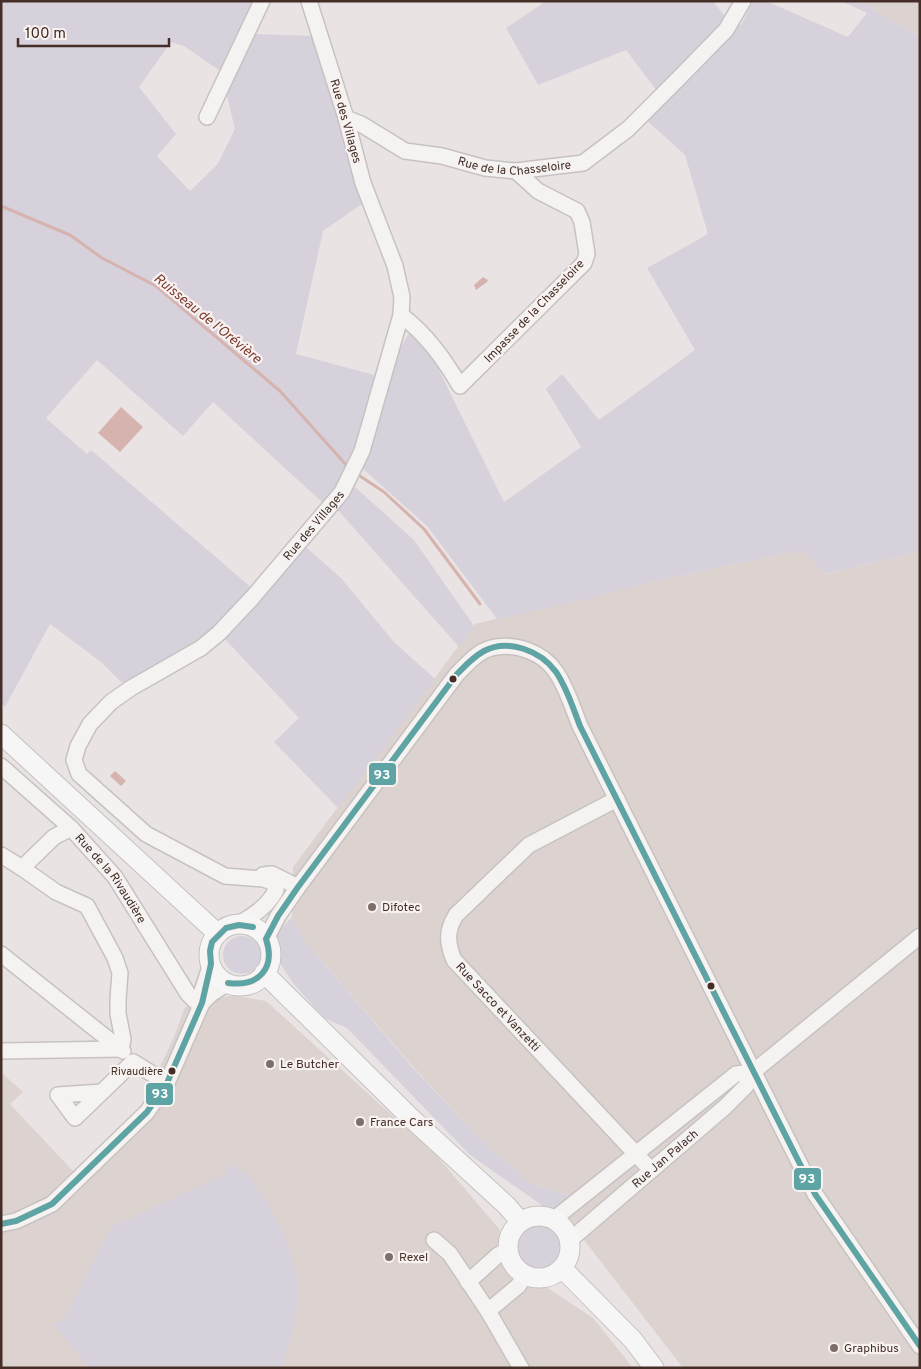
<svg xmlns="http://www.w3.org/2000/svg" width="921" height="1369" font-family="Overpass,sans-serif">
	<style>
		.built { fill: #dcd3d0 }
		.green { fill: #d7d1db }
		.water { fill: #d6b3af }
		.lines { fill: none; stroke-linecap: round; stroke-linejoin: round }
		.stream { stroke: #d6b3af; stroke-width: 3 }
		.minor-casing { stroke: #c7c2c1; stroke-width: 18 }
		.major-casing { stroke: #c6c1bf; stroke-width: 21 }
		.minor { stroke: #f5f3f2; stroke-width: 15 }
		.major { stroke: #f7f6f6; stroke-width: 19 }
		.bus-1-casing { stroke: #f8f2f0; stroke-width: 10 }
		.bus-1 { stroke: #5ea4a5; stroke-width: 6 }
		.bus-dot { fill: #442e27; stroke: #f8f2f0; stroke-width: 2 }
		.poi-dot { fill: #7e6e69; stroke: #f8f2f0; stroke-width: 2 }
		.labels { text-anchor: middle; stroke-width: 4.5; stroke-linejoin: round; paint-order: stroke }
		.bus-label { font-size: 11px; fill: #442e27; stroke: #f8f2f0; text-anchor: end }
		.street-label { font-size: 12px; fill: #442e27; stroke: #f8f2f0 }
		.poi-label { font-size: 12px; fill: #442e27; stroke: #f8f2f0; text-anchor: start }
		.water-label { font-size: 14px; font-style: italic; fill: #7b392e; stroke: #f8f2f0 }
		.line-badge { stroke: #f8f2f0; stroke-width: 2 }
		.badge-label { font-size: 14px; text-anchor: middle; font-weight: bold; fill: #fff }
	</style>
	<rect width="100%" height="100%" fill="#e9e4e3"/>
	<path class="built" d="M 859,1 L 920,1 L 920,34 L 918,36 Z
		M 803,550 L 826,574 L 920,552 L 920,1368 L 683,1368 L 574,1227 L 557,1209 L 573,1196 L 532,1185 L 479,1138 L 414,1068 L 304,940 L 292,917 L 293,867 L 475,624 L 654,581 Z
		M 232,995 L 266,1001 L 437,1156 L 500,1230 L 503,1258 L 509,1270 L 529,1286 L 548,1288 L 593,1318 L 633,1368 L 1,1368 L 1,1072 L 23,1092 L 10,1104 L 73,1171 L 141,1107 L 174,1037 L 185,1007 Z"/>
	<path class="green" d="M 1,1 L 257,1 L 223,73 L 184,46 L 171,42 L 139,87 L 176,134 L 157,156 L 190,191 L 217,165 L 235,129 L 225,88 L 252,34 L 315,36 L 365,202 L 323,231 L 296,354 L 378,376 L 352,462 L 323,503 L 213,402 L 183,436 L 97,360 L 46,418 L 87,454 L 91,450 L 253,589 L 197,644 L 123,684 L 101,662 L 50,624 L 5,707 L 1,704 Z
		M 546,1 L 713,1 L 727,19 L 741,25 L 753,1 L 766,1 L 848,37 L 867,13 L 841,1 L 859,1 L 918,36 L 920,34 L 920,552 L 825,574 L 803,550 L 654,581 L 579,601 L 497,619 L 427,526 L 363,469 L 395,358 L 412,328 L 426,344 L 504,502 L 581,447 L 546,389 L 562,374 L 599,420 L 695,350 L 647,268 L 708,234 L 685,155 L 644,118 L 663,99 L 626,50 L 538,85 L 506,28 Z
		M 355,487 L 414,540 L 474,626 L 459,647 L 337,509 Z
		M 305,546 L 341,578 L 393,641 L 435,679 L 338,808 L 274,742 L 299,718 L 224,638 Z
		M 292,917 L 304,940 L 413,1068 L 479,1138 L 532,1185 L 573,1196 L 557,1209 L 543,1206 L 470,1155 L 347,1028 L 324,1018 L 293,983 L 279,962 L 276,939 L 280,929 Z
		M223 955a19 19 0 1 1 38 0a19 19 0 1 1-38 0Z
		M 231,1164 C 261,1175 297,1256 298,1285 C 299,1312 291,1343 281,1368 L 90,1368 L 53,1323 L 63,1321 L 111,1227 L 226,1174 Z
		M516 1248a23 23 0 1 1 46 0a23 23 0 1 1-46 0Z"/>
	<path class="water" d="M 483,277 L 488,280 L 487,282 L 476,290 L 474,285 Z
		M 121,407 L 143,427 L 120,452 L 98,433 Z
		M 115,771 L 126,781 L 121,786 L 110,776 Z"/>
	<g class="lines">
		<path class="stream" d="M 1,206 L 70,235 L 102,258 L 156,286 L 280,391 L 348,467
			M 360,476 L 384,492 L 424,529 L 480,604"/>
		<g class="minor-casing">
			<g id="minor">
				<path d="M 207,117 L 262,1"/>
				<path id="s1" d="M 346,118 L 361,124 L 405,151 L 442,156 L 485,168 L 516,171 L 583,163 L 628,129 L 678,79 L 726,30 L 743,1"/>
				<path d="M 401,315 C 427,335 444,359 460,386 L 584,263 L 587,254 L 582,222 L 577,211 L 538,191 L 516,171"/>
				<path id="s2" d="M 1,766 L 71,828 L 115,877 L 188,994 L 195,1001 L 202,1003"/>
				<path id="s3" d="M 617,799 L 529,845 L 456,915 C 446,931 447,943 454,960 L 651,1170"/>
				<path d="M 1,855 L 22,868 L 54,837 L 71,828"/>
				<path d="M 263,875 L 272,874 L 298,887"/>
				<path id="s4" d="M 238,924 C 253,916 269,905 276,890 L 273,882 L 263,879 L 225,876 L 146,834 L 79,774 L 74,760 L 78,746 L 90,724 L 111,702 L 131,688 L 201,648 L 219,633 L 252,598 L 342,492 L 362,451 L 401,315 L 402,297 L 395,266 L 363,183 L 346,118 L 309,1"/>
				<path d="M 266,939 L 278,916 L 298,887 L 457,674 C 467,664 477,652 491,648 C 514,642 543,652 556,672 C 567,688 573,709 580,726 L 815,1194 L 920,1346"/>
				<path d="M 1,954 L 123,1051"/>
				<path d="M 202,1003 L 202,991 L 211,964"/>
				<path d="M 1,1051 L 121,1049 L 123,1039 L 118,1014 L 118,999 L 120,973 L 115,958 L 87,906 L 56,892 L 22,868"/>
				<path d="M 102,1092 L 58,1095 L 75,1118 L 133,1062 L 167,1083"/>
				<path d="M 554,1219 L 736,1074 L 753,1072"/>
				<path d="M 1,1224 L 16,1221 L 52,1204 L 147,1112 L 167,1083 L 202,1003 L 211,994 L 228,983"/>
				<path d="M 434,1240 L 450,1254 L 488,1311 L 521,1368"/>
				<path id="s5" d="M 570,1240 L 725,1107 L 746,1086 L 753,1072 L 920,936"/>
				<path d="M 468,1282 L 498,1255 L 508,1250"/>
				<path d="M 488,1311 L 518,1286 L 526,1275"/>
			</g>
		</g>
		<g class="major-casing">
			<path id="major" d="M 1,734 L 218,934
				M209 955a31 31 0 1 1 62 0a31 31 0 1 1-62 0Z
				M 264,973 L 411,1118 L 507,1206 L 520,1221
				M508 1247a31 31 0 1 1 62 0a31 31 0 1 1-62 0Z
				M 562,1268 L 633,1340 L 654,1368"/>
		</g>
		<use href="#minor" class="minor"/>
		<use href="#major" class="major"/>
		<g class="bus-1-casing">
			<path id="bus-1" d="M 266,939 L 278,916 L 298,887 L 457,674 C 465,666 473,657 484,651 C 508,638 541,651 556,672 C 567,688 573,708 580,726 L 815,1194 L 920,1346
				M 228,983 C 258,987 276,969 266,939
				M 1,1224 L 16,1221 L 52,1204 L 147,1112 L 167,1083 L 202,1003 L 211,964 L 210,951 L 212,942 L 226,928 L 239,925 L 253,927"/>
		</g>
		<use href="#bus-1" class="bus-1"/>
	</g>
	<g class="bus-dot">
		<circle cx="453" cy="679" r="4.5"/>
		<circle cx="711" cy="986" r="4.5"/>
		<circle cx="172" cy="1071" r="4.5"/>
	</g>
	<g class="poi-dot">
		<circle cx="372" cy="907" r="5"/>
		<circle cx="270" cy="1064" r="5"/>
		<circle cx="360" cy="1122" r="5"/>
		<circle cx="389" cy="1257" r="5"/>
		<circle cx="834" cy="1348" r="5"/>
	</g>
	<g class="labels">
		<g class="bus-label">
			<text x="163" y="1075">Rivaudière</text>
		</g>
		<g class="street-label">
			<text transform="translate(346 121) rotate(74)" y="4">Rue des Villages</text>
			<text dy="4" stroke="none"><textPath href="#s1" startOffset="179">Rue de la Chasseloire</textPath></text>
			<text transform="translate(534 311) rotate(-46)" y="4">Impasse de la Chasseloire</text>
			<text dy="4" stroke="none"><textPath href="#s4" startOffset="645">Rue des Villages</textPath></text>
			<text dy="4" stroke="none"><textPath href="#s2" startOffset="158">Rue de la Rivaudière</textPath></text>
			<text dy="4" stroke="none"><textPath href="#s3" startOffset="312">Rue Sacco et Vanzetti</textPath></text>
			<text dy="4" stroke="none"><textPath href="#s5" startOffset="125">Rue Jan Palach</textPath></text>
		</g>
		<g class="poi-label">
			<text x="382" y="911">Difotec</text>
			<text x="280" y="1068">Le Butcher</text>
			<text x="370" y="1126">France Cars</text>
			<text x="399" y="1261">Rexel</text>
			<text x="844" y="1352">Graphibus</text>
		</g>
		<g class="water-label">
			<text transform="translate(208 318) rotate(39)" y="5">Ruisseau de l'Orévière</text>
		</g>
	</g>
	<g class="line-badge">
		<rect x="368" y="762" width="29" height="24" rx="5" fill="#5ea4a5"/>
		<rect x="145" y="1082" width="29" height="24" rx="5" fill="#5ea4a5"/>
		<rect x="793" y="1167" width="29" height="24" rx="5" fill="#5ea4a5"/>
	</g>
	<g class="badge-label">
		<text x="382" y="779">93</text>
		<text x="160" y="1098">93</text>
		<text x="807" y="1183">93</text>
	</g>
	<rect width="921" height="1369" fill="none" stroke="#442e27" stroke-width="5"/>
	<path d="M18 38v8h151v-8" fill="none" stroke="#442e27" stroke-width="2.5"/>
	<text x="25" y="38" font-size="15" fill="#442e27" stroke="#f8f2f0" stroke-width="4" paint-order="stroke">100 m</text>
</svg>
